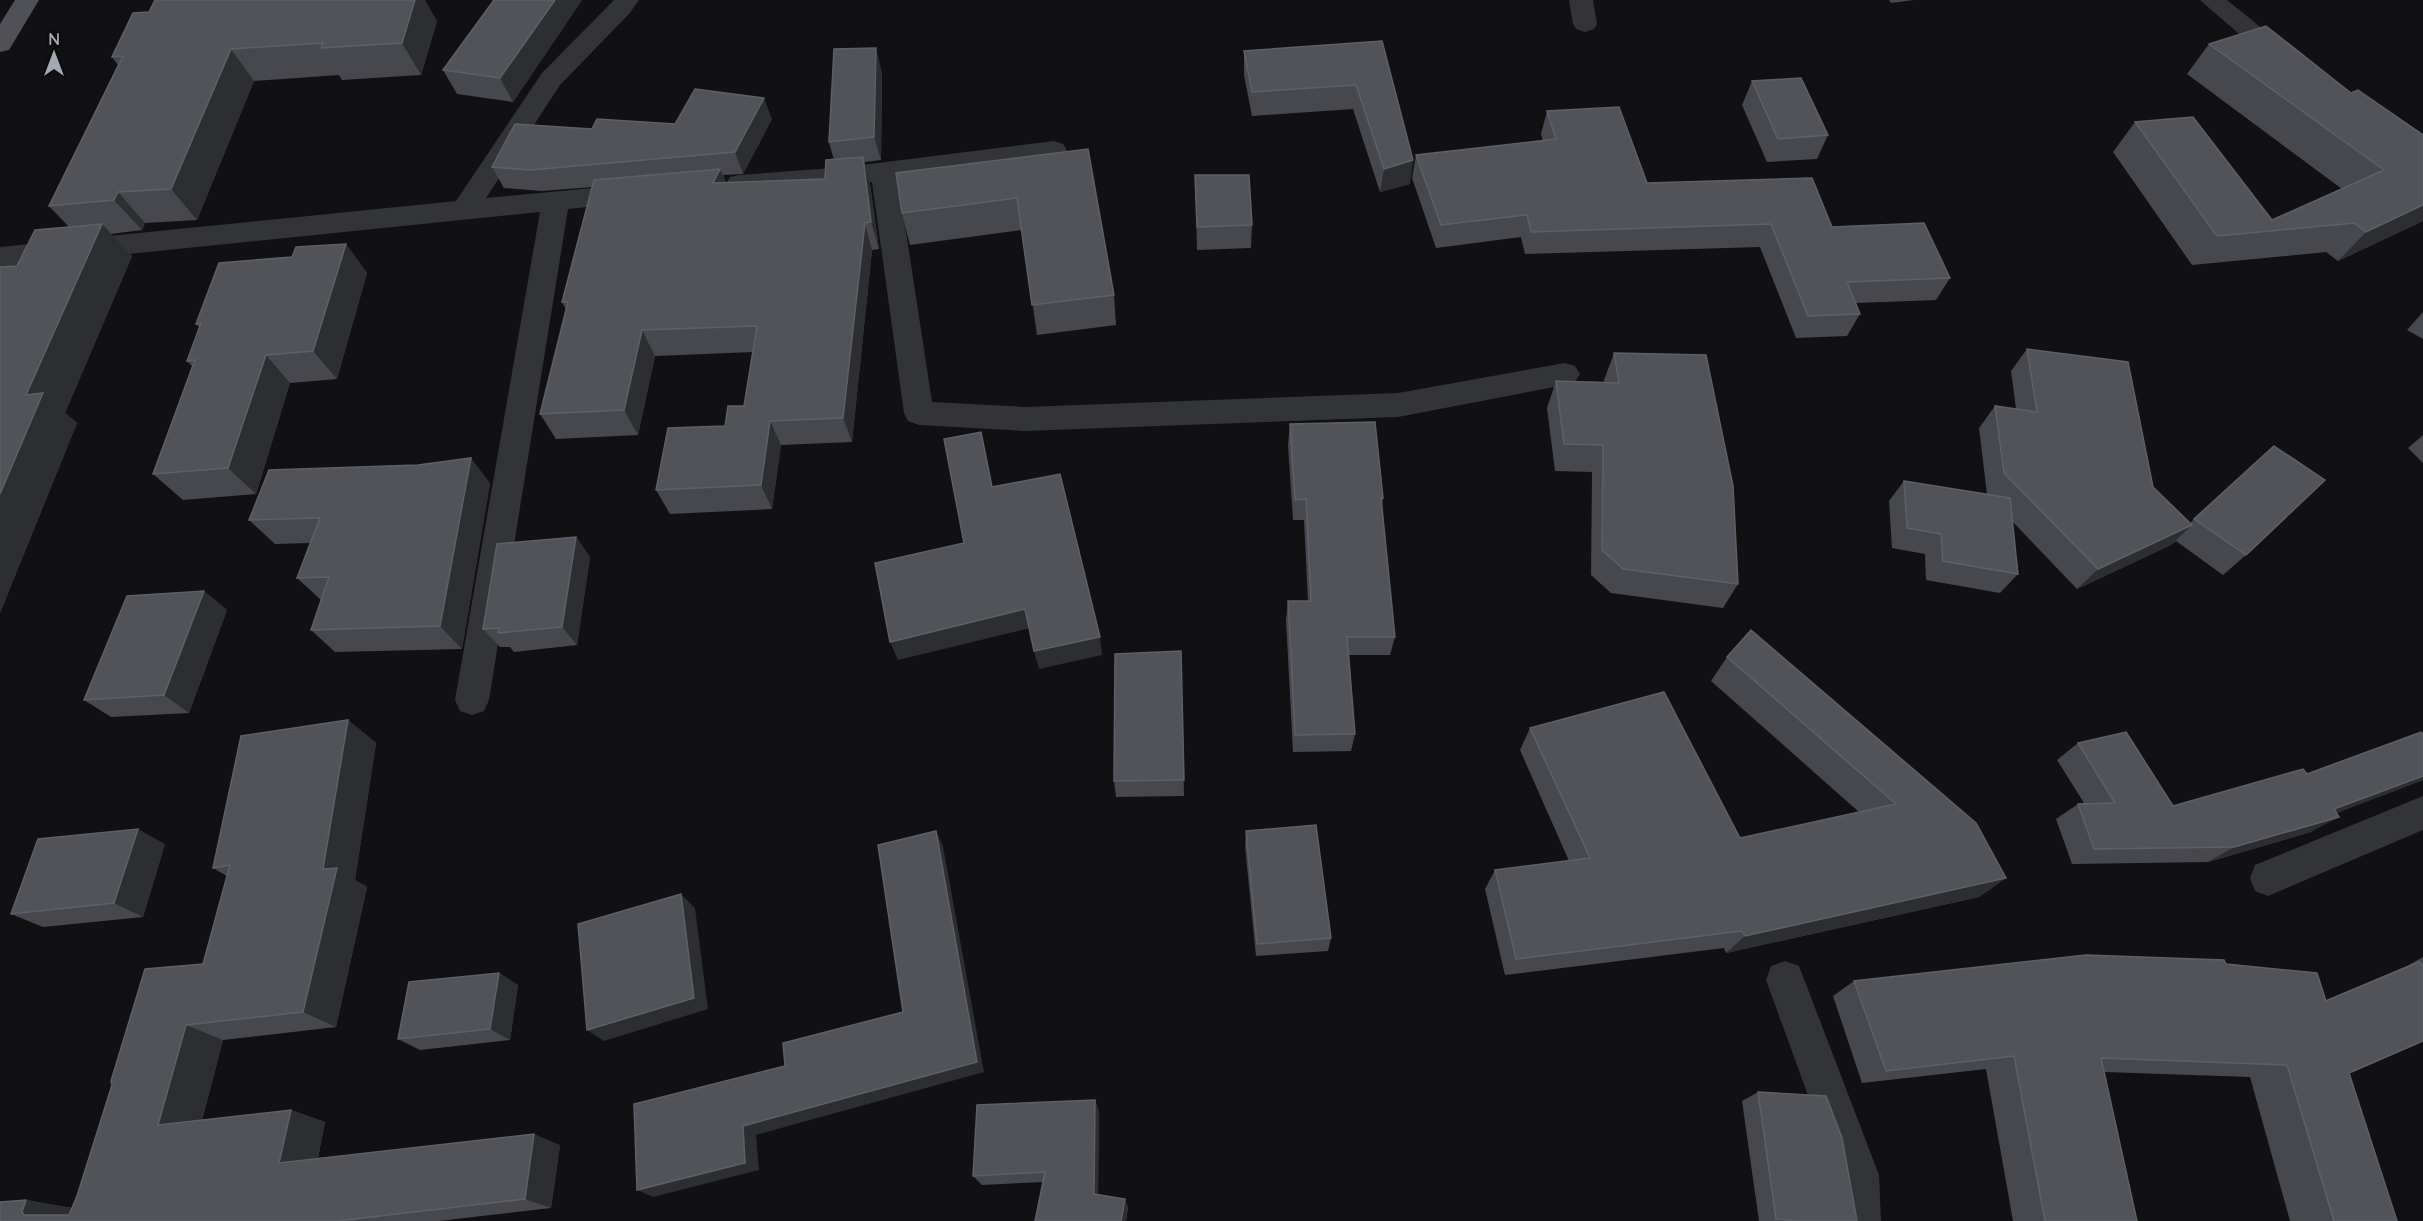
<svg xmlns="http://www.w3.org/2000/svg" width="2423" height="1221" font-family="Quicksand,sans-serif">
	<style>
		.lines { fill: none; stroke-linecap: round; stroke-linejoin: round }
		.minor { fill: #323437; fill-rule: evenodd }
		.major { fill: #4f5156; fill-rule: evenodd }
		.wall { fill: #47484e }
		.shaded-wall { fill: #2d2e32 }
		.building { fill: #515359; stroke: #5e6067; stroke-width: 1.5 }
	</style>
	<rect width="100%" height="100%" fill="#111113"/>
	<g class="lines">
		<path class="minor" d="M 614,0 L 639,0 L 629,14 L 560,85 L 486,198 L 634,184 L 644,186 L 647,193 L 644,200 L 634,202 L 568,209 L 489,700 L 484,711 L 472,715 L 460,711 L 455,700 L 540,212 L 0,267 L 0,247 L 456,201 L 542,73 Z
			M 1569,0 L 1593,0 L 1597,24 L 1594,29 L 1585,32 L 1576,29 L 1573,24 Z
			M 2200,0 L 2227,0 L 2294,54 L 2297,60 L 2294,66 L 2285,68 L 2276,66 Z
			M 1054,141 L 1063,144 L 1067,150 L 1063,156 L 898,179 L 932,402 L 1025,407 L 1398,393 L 1565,363 L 1575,366 L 1580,374 L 1575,382 L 1565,385 L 1398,417 L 1025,431 L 919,425 L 908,421 L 904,413 L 872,182 L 739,193 L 730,191 L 726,184 L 730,177 L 739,175 L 846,167 Z
			M 2423,796 L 2423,830 L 2268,896 L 2255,891 L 2250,878 L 2255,865 Z
			M 1785,961 L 1799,966 L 1879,1175 L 1881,1221 L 1839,1221 L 1837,1175 L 1766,980 L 1771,966 Z"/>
		<path class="major" d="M 15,0 L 39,0 L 9,50 L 0,52 L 0,24 Z"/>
	</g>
	<path class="wall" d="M 494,0 L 582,0 L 513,102 L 457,94 L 443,70 Z
		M 1889,0 L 1914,0 L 1891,3 Z
		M 149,12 L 437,21 L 421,75 L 342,80 L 339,75 L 254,81 L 197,220 L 145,223 L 142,230 L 111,234 L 132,256 L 65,413 L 77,423 L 0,613 L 0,267 L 17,266 L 69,227 L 49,206 L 118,65 L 112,57 Z
		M 1382,41 L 1410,184 L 1380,192 L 1353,109 L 1252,116 L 1244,75 L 1244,51 Z
		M 2209,44 L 2351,93 L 2423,221 L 2338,261 L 2326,252 L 2192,265 L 2113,152 L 2135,122 L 2272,220 L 2342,189 L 2187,74 Z
		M 882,72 L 881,160 L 864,162 L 870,184 L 879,249 L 872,250 L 852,442 L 781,445 L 772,509 L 670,514 L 656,490 L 725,426 L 744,406 L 753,352 L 655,356 L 638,435 L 556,439 L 540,414 L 566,310 L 562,302 L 592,187 L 541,191 L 504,188 L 492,167 L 592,129 L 675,124 L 772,119 L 743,174 L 723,175 L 726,183 L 825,179 L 834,160 L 829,142 Z
		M 1752,81 L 1828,135 L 1817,159 L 1767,162 L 1742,105 Z
		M 1547,111 L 1647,183 L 1832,227 L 1950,278 L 1936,300 L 1856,303 L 1860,314 L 1847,336 L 1796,338 L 1760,247 L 1525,254 L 1521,237 L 1436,248 L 1412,178 L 1416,155 L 1543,141 L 1541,134 Z
		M 1088,149 L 1114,295 L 1116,325 L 1037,335 L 1022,230 L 910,245 L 902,213 Z
		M 1195,175 L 1252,225 L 1251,248 L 1197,250 Z
		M 346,244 L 367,273 L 337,379 L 290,383 L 256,494 L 183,500 L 153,474 L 192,366 L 187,361 L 200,328 L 196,324 L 292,257 Z
		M 2423,312 L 2423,339 L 2407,330 Z
		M 2027,349 L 2153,487 L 2190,523 L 2274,446 L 2246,555 L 2223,575 L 2176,541 L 2171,545 L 2077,589 L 2012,521 L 2018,574 L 2000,593 L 1926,580 L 1925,554 L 1892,548 L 1889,501 L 1904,481 L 1987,494 L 1979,428 L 1995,406 L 2016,409 L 2011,371 Z
		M 1614,353 L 1738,584 L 1723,608 L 1611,593 L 1591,575 L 1592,472 L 1555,471 L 1547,408 L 1556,381 L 1604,382 L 1604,380 Z
		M 1290,424 L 1383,498 L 1382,506 L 1395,637 L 1390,655 L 1349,655 L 1355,734 L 1351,751 L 1293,752 L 1286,620 L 1288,601 L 1308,601 L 1304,520 L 1293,520 L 1288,445 Z
		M 2423,435 L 2423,463 L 2408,448 Z
		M 490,483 L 462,649 L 335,652 L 311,630 L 321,600 L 297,578 L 310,543 L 275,544 L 249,520 Z
		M 576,537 L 590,557 L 577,645 L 514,652 L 510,647 L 500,647 L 483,629 Z
		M 204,591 L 227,610 L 189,713 L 111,717 L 84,700 Z
		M 1181,651 L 1184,796 L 1116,797 L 1114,781 Z
		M 1727,657 L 2006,878 L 1979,897 L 1726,953 L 1724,948 L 1505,975 L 1485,889 L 1495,870 L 1569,861 L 1520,750 L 1530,728 L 1740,838 L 1859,812 L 1711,681 Z
		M 348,720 L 376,743 L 355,880 L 367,887 L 336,1027 L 223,1040 L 202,1120 L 291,1110 L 325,1122 L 318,1158 L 560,1145 L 551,1208 L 439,1221 L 0,1221 L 26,1200 L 72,1208 L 77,1196 L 203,964 L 227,876 L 213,868 Z
		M 2423,734 L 2423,780 L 2336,813 L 2311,832 L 2208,862 L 2072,864 L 2056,819 L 2078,804 L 2084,803 L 2057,760 L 2078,743 L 2173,806 L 2307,774 Z
		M 1246,831 L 1331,938 L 1328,951 L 1256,956 L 1245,846 Z
		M 165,844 L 143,917 L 43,927 L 11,914 Z
		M 2423,957 L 2423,1041 L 2349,1073 L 2397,1221 L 2290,1221 L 2250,1077 L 2104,1072 L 2137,1221 L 2013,1221 L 1986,1069 L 1862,1083 L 1833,996 L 1854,981 L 2226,964 L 2326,1000 L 2407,966 Z
		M 499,973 L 518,985 L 510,1040 L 420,1050 L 398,1039 Z
		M 1758,1092 L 1857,1221 L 1759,1221 L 1742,1101 Z
		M 1095,1100 L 1099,1112 L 1098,1195 L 1125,1199 L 1128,1208 L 1126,1221 L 1035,1221 L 1043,1182 L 982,1185 L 973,1176 Z"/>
	<path class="shaded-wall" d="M 415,0 L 425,0 L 437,21 L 421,75 L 402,43 Z
		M 555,0 L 582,0 L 513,102 L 500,78 Z
		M 876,48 L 882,72 L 881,160 L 874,137 Z
		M 231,49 L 254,81 L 197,220 L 171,189 Z
		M 764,98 L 772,119 L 743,174 L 735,152 Z
		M 863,157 L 870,184 L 879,249 L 871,222 Z
		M 1413,160 L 1410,184 L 1380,192 L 1384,169 Z
		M 720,169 L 731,196 L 713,183 Z
		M 118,192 L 145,223 L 142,230 L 114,200 Z
		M 2423,205 L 2423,221 L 2338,261 L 2366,232 Z
		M 865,223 L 872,250 L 852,442 L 843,418 Z
		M 102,224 L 132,256 L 65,413 L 77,423 L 0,613 L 0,494 L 26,395 Z
		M 346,244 L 367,273 L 337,379 L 313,351 Z
		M 642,330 L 655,356 L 638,435 L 624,410 Z
		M 266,355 L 290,383 L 256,494 L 228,468 Z
		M 770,421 L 781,445 L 772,509 L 761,485 Z
		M 471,458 L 490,483 L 462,649 L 440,626 Z
		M 2192,525 L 2171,545 L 2077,589 L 2098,569 Z
		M 576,537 L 590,557 L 577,645 L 562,627 Z
		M 204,591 L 227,610 L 189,713 L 164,695 Z
		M 1025,609 L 1030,628 L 898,660 L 890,642 Z
		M 1100,637 L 1102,655 L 1039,669 L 1034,651 Z
		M 348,720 L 376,743 L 355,880 L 367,887 L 336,1027 L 303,1012 L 323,869 Z
		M 2423,776 L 2423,780 L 2306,825 L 2334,809 Z
		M 2339,817 L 2311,832 L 2208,862 L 2234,847 Z
		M 138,829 L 165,844 L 143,917 L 114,903 Z
		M 936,831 L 943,846 L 984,1072 L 756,1135 L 759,1170 L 653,1197 L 637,1190 L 743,1126 L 977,1062 Z
		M 2006,878 L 1979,897 L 1726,953 L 1745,936 Z
		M 681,894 L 695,908 L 708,1009 L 604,1041 L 587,1030 Z
		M 499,973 L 518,985 L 510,1040 L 490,1029 Z
		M 186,1025 L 223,1040 L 198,1136 L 158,1125 Z
		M 1095,1100 L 1099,1112 L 1098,1202 L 1094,1194 Z
		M 291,1110 L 325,1122 L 315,1173 L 279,1163 Z
		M 534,1134 L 560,1145 L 551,1208 L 525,1199 Z
		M 1125,1199 L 1128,1208 L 1126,1221 L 1121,1221 Z
		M 26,1200 L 72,1208 L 68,1220 L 24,1215 L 22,1212 Z"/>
	<path class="building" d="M 155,0 L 415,0 L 402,43 L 321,48 L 323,43 L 231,49 L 171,189 L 118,192 L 114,200 L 49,206 L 123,56 L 112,57 L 133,13 L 149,12 Z
		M 494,0 L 555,0 L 500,78 L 443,70 Z
		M 2266,26 L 2351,93 L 2358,90 L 2423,135 L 2423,205 L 2366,232 L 2354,223 L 2217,236 L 2135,122 L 2193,117 L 2272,220 L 2384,170 L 2209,44 Z
		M 1382,41 L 1413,160 L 1384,169 L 1356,85 L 1252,92 L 1244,51 Z
		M 876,48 L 874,137 L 829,142 L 834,49 Z
		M 1801,78 L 1828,135 L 1778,139 L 1752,81 Z
		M 695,89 L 764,98 L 735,152 L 530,170 L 492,167 L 515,124 L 592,129 L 597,119 L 675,124 Z
		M 1619,107 L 1647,183 L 1812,178 L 1832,227 L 1924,223 L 1950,278 L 1847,282 L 1860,314 L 1808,316 L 1771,224 L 1531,232 L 1527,215 L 1441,225 L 1416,155 L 1556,139 L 1547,111 Z
		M 1088,149 L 1114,295 L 1032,305 L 1017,198 L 902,213 L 896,173 Z
		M 863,157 L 871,222 L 865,223 L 843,418 L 770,421 L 761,485 L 656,490 L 668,428 L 725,426 L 728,406 L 744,406 L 757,326 L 642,330 L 624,410 L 540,414 L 568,302 L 562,302 L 594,180 L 720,169 L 713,183 L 825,179 L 826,160 Z
		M 1195,175 L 1249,175 L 1252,225 L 1197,227 Z
		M 102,224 L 26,395 L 43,393 L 0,494 L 0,267 L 17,266 L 35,230 Z
		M 346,244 L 313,351 L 266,355 L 228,468 L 153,474 L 195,360 L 187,361 L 201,323 L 196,324 L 219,263 L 292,257 L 296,247 Z
		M 2027,349 L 2128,362 L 2153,487 L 2192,525 L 2098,569 L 2004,473 L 1995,406 L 2037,412 Z
		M 1614,353 L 1706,355 L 1733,486 L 1738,584 L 1623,569 L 1602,550 L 1603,445 L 1564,444 L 1556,381 L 1619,383 Z
		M 1375,422 L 1383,498 L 1381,498 L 1395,637 L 1347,637 L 1355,734 L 1295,735 L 1288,601 L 1311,601 L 1306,499 L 1295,500 L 1290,424 Z
		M 981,432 L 992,487 L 1060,474 L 1100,637 L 1034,651 L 1025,609 L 890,642 L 875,563 L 964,543 L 944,439 Z
		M 2274,446 L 2325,480 L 2246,555 L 2194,519 Z
		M 471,458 L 440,626 L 311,630 L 329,577 L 297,578 L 320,518 L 249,520 L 269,470 L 418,465 Z
		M 1904,481 L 2010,498 L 2018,574 L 1943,561 L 1941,534 L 1907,528 Z
		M 576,537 L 562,627 L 498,633 L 499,628 L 483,629 L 497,544 Z
		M 204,591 L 164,695 L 84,700 L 127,596 Z
		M 1751,630 L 1976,823 L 2006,878 L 1745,936 L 1742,931 L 1516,959 L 1495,870 L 1590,858 L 1530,728 L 1664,692 L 1740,838 L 1896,804 L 1727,657 Z
		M 1181,651 L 1184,780 L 1114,781 L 1115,654 Z
		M 348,720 L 323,869 L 337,868 L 303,1012 L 186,1025 L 158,1125 L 291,1110 L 279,1163 L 534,1134 L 525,1199 L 337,1221 L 0,1221 L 0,1202 L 26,1200 L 22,1212 L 24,1215 L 69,1215 L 77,1196 L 112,1085 L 111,1081 L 145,969 L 203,964 L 230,865 L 213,868 L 241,736 Z
		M 2126,732 L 2173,806 L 2303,769 L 2307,774 L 2421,732 L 2423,734 L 2423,776 L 2334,809 L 2339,817 L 2234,847 L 2094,849 L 2078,804 L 2115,803 L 2078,743 Z
		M 1316,825 L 1331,938 L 1257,944 L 1246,831 Z
		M 138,829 L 114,903 L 11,914 L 38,839 Z
		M 936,831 L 977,1062 L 743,1126 L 745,1163 L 637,1190 L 634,1104 L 785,1066 L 783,1043 L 903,1012 L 878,845 Z
		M 681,894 L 694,998 L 587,1030 L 578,924 Z
		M 2086,955 L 2224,960 L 2226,964 L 2317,973 L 2326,1001 L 2419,962 L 2422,965 L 2423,965 L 2423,1041 L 2349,1073 L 2397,1221 L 2334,1221 L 2287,1065 L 2101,1058 L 2137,1221 L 2045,1221 L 2014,1056 L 1886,1071 L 1854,981 Z
		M 499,973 L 490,1029 L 398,1039 L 409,982 Z
		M 1758,1092 L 1826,1096 L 1842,1138 L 1857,1221 L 1803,1221 L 1776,1219 Z
		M 1095,1100 L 1094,1194 L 1125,1199 L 1121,1221 L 1035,1221 L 1045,1172 L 973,1176 L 977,1105 Z"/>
	<g transform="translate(54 54)" stroke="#0c0c0e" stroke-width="4.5" paint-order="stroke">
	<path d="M0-4.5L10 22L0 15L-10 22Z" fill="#a3a9b3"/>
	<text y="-9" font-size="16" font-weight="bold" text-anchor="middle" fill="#a3a9b3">N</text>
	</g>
</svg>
